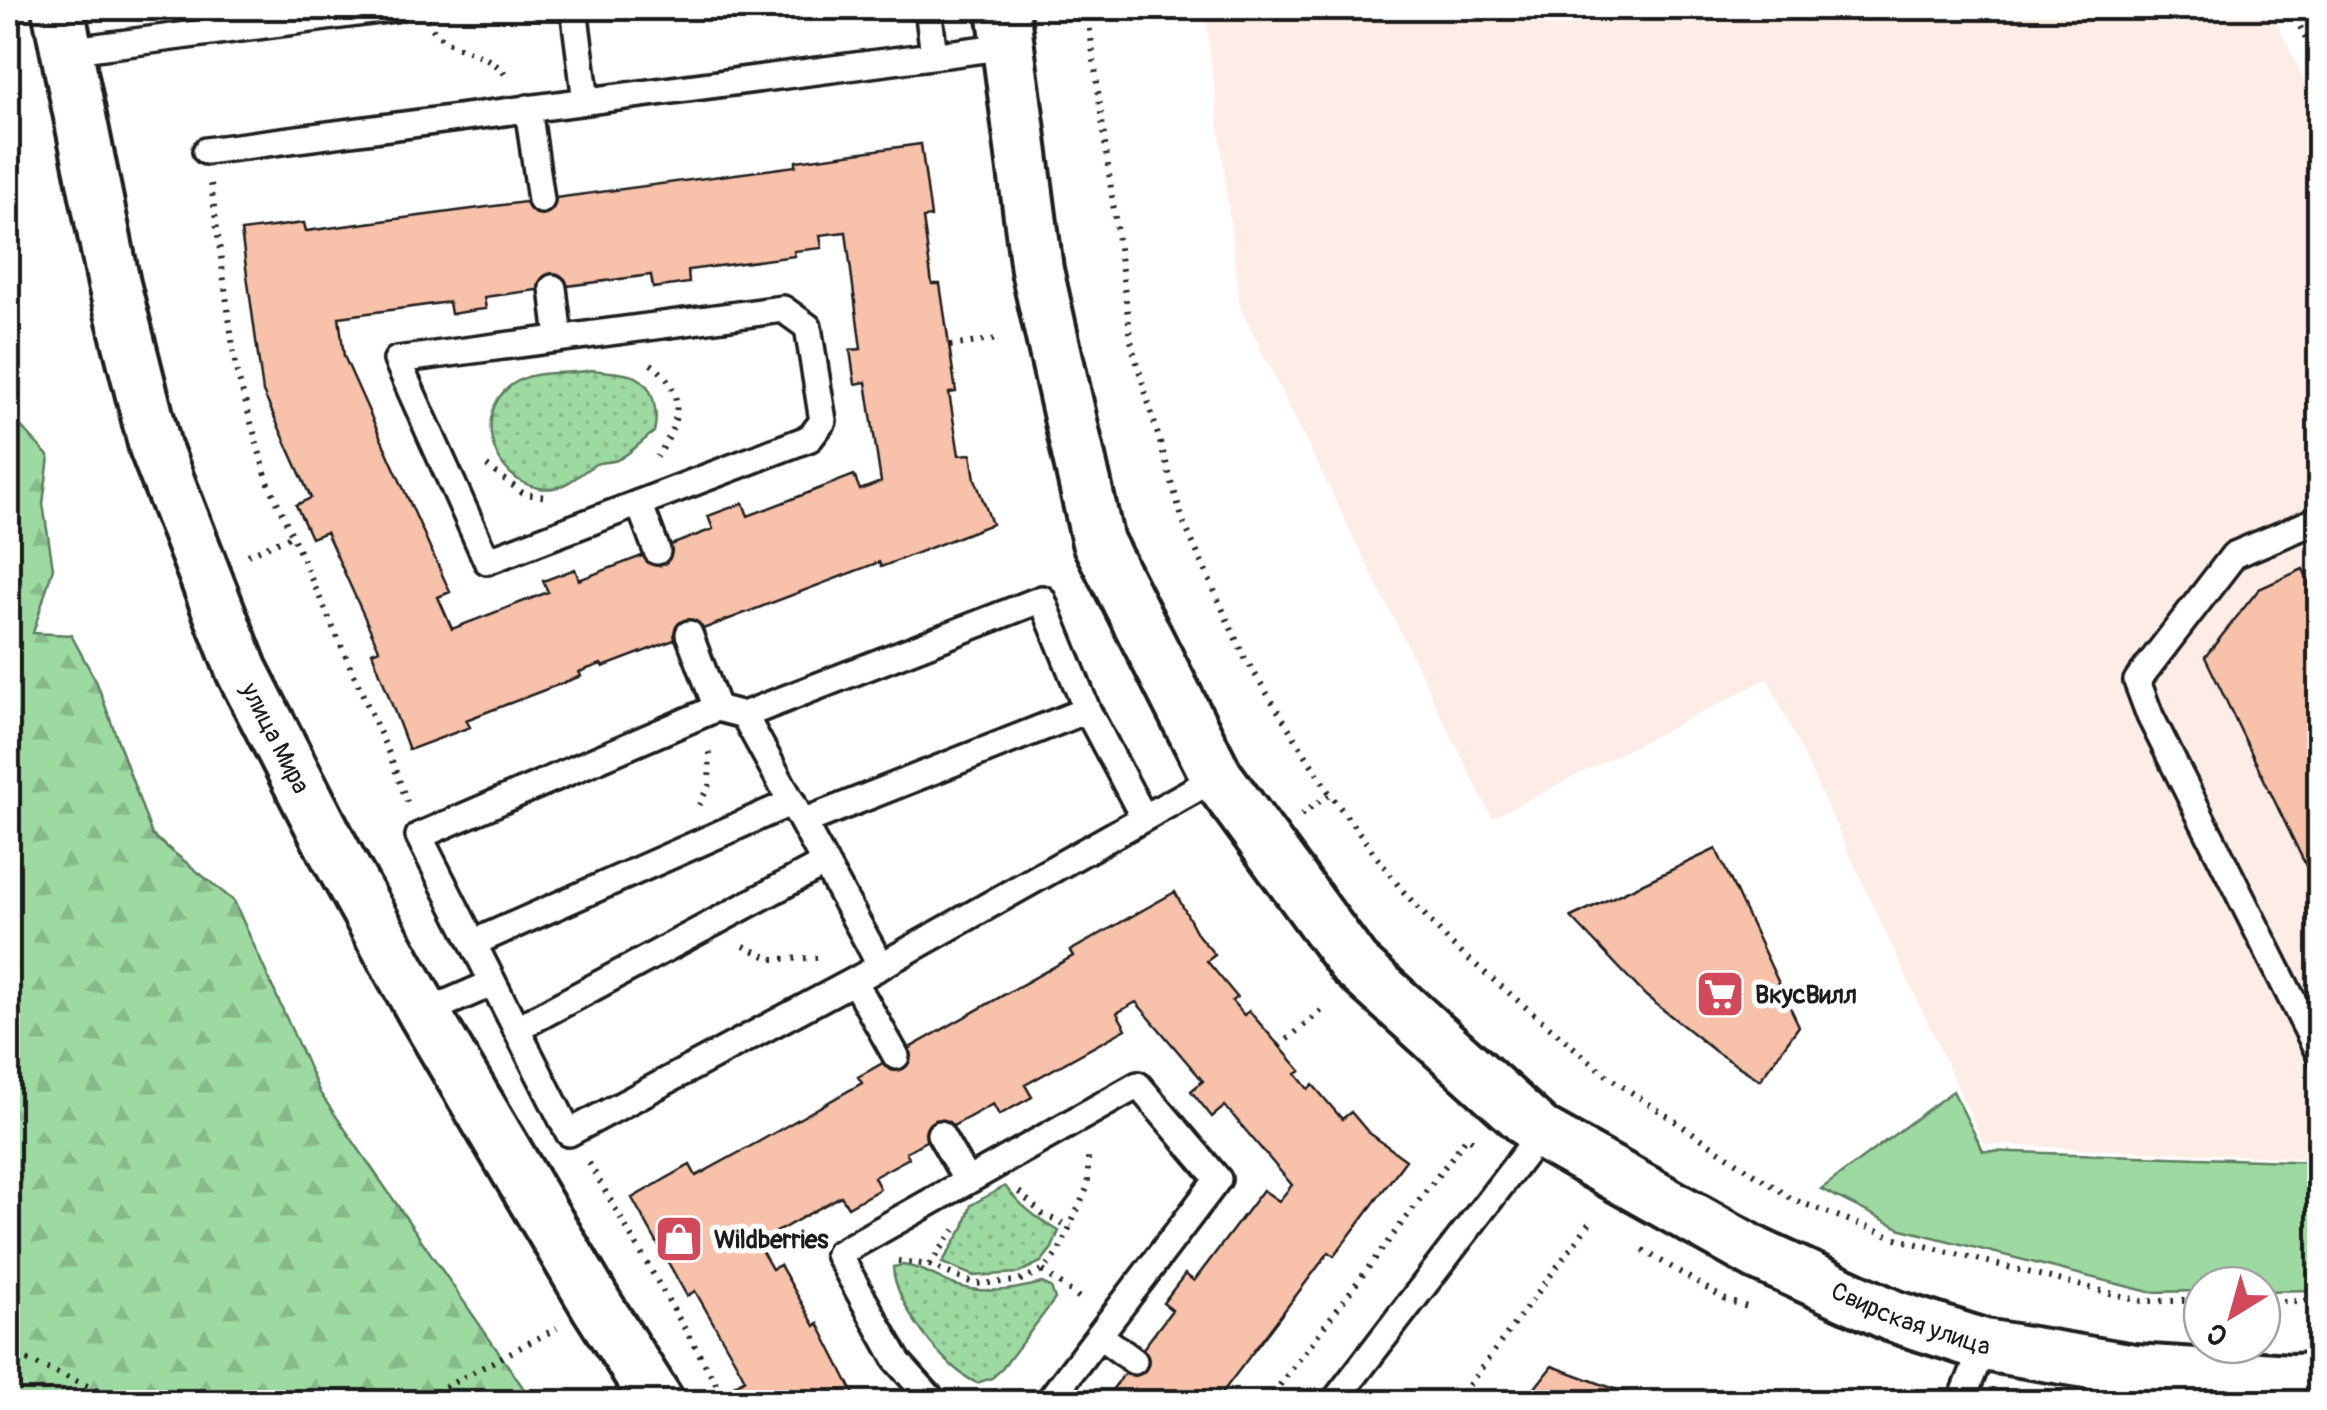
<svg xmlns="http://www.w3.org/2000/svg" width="2327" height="1410" font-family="Pangolin,sans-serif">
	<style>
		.built { fill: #fdede6 }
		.grass { fill: #9ddaa1; stroke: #5c7b5e; stroke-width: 2.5 }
		.forest { fill: url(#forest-firs); stroke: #5c7b5e; stroke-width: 2.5 }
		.park { fill: url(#park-dots); stroke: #5c7b5e; stroke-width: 2.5 }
		.building { fill: #f8c2aa; stroke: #1c1c1c; stroke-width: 2.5; fill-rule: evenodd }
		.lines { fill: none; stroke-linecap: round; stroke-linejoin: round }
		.service-casing { stroke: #1c1c1c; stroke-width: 32 }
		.minor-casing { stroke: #1c1c1c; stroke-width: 58 }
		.path { stroke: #1c1c1c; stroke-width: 6; stroke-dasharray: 2.5 8; stroke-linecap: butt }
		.service { stroke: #fff; stroke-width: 25 }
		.minor { stroke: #fff; stroke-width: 50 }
		.labels { text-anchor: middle; stroke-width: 10; stroke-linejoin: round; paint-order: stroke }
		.street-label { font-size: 25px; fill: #1c1c1c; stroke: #fff }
		.poi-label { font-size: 25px; font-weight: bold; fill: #1c1c1c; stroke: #fff; text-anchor: start }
	</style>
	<defs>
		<pattern id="forest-firs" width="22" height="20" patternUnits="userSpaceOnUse" patternTransform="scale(2.5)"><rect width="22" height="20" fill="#9ddaa1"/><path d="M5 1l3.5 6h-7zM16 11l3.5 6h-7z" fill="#87ba8a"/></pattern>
		<pattern id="park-dots" width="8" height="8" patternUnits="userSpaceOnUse" patternTransform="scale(2.5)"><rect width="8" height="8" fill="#9ddaa1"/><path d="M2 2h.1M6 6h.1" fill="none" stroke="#87ba8a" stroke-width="1.8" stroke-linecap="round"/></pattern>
	</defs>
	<rect width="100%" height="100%" fill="#fff"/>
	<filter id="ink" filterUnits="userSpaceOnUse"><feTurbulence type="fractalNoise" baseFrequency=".01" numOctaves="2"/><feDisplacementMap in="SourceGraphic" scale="20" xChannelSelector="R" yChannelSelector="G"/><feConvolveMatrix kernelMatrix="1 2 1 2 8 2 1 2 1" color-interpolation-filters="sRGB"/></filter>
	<g filter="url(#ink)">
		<path class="built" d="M 1205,8 L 2270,8 L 2320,114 L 2319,1159 L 1984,1144 L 1768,679 L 1492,818 L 1240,307 Z"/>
		<path class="grass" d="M 1953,1091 L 1983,1151 L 2319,1162 L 2319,1290 L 2262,1291 L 2262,1285 L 2202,1285 L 2202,1291 L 2149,1292 L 1902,1229 L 1821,1189 Z"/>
		<path class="forest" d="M 8,412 L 49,457 L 43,504 L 53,568 L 33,633 L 71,635 L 97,683 L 152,835 L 234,901 L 320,1093 L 533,1402 L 8,1402 Z"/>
		<path class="park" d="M 592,370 C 619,374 645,369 653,399 C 656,412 657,419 654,432 C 643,440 630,454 617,460 C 609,463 601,461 594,465 C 576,476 564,492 539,488 C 494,481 472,415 510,386 C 535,367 563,376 592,370 Z
			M 1005,1186 C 1020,1206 1037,1219 1059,1231 L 1052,1248 L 1041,1262 L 1018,1273 L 974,1276 L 942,1263 L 964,1227 L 971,1205 Z
			M 903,1265 C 924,1268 937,1278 955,1285 C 985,1295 1013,1290 1042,1283 L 1051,1287 L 1055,1299 L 1002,1369 L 992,1378 L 977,1383 C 944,1369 894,1303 893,1267 Z"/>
		<path class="building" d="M 921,144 L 931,217 L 923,218 L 932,284 L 940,284 L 956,392 L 949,393 L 959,455 L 971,454 L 975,479 L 992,524 L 881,567 L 879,562 L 603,667 L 601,664 L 579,672 L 581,676 L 466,720 L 470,727 L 409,750 L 372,652 L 379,649 L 326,532 L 311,538 L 296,505 L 311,498 L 263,392 L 241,231 L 304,223 L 306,231 L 796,166 L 796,161 ZM 846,232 L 861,349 L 850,350 L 855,384 L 866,382 L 881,482 L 860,490 L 854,475 L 748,516 L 743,503 L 708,516 L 713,529 L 579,580 L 575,569 L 543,581 L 548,592 L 452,629 L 438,597 L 450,592 L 344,356 L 339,317 L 449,302 L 451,314 L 476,310 L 486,309 L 484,297 L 651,275 L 653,288 L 689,283 L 688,270 L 795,256 L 794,251 L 822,248 L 820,235 Z
			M 2303,569 L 2320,604 L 2320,895 L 2205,657 L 2259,589 Z
			M 1716,849 L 1799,1026 L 1760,1080 L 1716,1052 L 1646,996 L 1571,917 Z
			M 1175,892 L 1198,935 L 1215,955 L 1207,961 L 1237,997 L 1232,1001 L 1244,1015 L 1249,1011 L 1301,1071 L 1296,1074 L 1308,1089 L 1313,1085 L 1342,1119 L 1351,1112 L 1368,1132 L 1406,1160 L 1334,1256 L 1329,1252 L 1215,1402 L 1103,1402 L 1172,1310 L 1163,1303 L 1185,1274 L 1194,1281 L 1263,1190 L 1279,1201 L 1292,1185 L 1225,1106 L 1212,1117 L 1191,1091 L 1203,1081 L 1136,1002 L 1117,1013 L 1126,1029 L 1025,1085 L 1032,1097 L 999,1115 L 993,1104 L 906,1152 L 909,1158 L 874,1177 L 880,1189 L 848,1207 L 841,1196 L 757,1243 L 772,1269 L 780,1265 L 815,1326 L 818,1323 L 858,1402 L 745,1402 L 735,1385 L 745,1379 L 738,1366 L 695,1291 L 687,1296 L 632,1198 L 690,1165 L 696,1176 L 760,1141 L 862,1083 L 858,1077 L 1073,956 L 1070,951 Z
			M 1552,1366 L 1650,1402 L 1524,1402 Z"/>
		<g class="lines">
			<g class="service-casing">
				<path id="service" d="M 574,8 L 586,101
					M 928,8 L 934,55
					M 66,51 L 395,8
					M 528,108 L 541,200
					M 206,151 L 1008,46
					M 553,288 L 559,338
					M 783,309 L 808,327 L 823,421 L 810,438 L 487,561 L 397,360 Z
					M 639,503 L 657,551
					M 2320,519 L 2234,555 L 2137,681 L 2150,716 L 2320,1055
					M 689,634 L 717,708
					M 744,715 L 881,966
					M 1144,818 L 1087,710 L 1042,599 L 744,715 L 717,708 L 419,836 L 569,1133 L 854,981 L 1217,777
					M 803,822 L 1087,710
					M 473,943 L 792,802
					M 854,981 L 896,1056
					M 424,1013 L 493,983
					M 516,1029 L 825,863
					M 940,1134 L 967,1181
					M 1099,1335 L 1134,1361
					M 934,1402 L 898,1362 L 838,1254 L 1138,1085 L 1218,1179 L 1048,1402
					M 1334,1402 L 1541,1133
					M 1961,1402 L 1984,1345"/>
			</g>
			<g class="minor-casing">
				<g id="minor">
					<path id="s1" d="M 58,8 L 114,284 L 155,447 L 242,671 L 333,849 L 424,1013 L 597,1306 L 658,1402"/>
					<path id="s2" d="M 1003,8 L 1037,270 L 1098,542 L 1217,777 L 1354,964 L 1541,1133 L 1757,1254 L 1893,1316 L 1984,1345 L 2134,1370 L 2290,1380 L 2320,1379"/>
				</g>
			</g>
			<path class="path" d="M 1087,8 L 1132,346 L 1183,521 L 1243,655 L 1330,794 L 1401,889 L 1452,945 L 1610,1078 L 1794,1200 L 1902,1240 L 2141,1301 L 2202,1301
				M 2291,8 L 2320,68
				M 428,19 C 439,54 487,46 506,76
				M 211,184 L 236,369 L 267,479 L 391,758 L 407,802
				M 950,346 L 998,339
				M 651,364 C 688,391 680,424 657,457
				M 487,466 L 524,494 L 550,497
				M 248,555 L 293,535
				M 699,805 L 709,785 L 710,750
				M 1301,815 L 1330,794
				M 744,946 L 771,959 L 818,958
				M 1279,1046 L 1327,1006
				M 589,1163 L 727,1402
				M 1019,1192 L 1042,1214 L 1071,1227
				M 1643,1250 L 1726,1300 L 1750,1308
				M 898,1261 L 929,1265 L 975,1284 L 1018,1281 L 1043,1271 L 1059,1251 L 1088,1186 L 1088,1151
				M 929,1265 L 955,1230
				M 1043,1271 L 1081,1299
				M 2262,1301 L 2320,1301
				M 8,1352 L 109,1395 L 153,1402
				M 417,1402 L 557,1328
				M 1267,1402 L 1467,1137 L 1473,1141
				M 1456,1402 L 1592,1220"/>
			<use href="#service" class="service"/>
			<use href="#minor" class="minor"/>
		</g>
	</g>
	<defs>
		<g id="supermarket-square" transform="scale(2.5)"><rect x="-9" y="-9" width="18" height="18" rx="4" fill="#d1495b" stroke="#fff"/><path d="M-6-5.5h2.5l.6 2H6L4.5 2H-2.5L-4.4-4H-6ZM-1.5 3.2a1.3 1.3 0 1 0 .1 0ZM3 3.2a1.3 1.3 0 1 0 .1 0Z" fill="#fff"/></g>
		<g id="shop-square" transform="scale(2.5)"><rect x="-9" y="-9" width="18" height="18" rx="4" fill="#d1495b" stroke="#fff"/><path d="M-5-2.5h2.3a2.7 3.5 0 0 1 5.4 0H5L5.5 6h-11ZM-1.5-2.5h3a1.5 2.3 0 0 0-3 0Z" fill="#fff"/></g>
	</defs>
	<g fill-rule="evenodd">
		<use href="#supermarket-square" x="1720" y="994"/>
		<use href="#shop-square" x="679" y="1239"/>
	</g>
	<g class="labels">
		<g class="street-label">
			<text dy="9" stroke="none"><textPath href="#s1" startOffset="765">улица Мира</textPath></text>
			<text dy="9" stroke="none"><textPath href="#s2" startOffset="1705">Свирская улица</textPath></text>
		</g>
		<g class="poi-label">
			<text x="1755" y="1003">ВкусВилл</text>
			<text x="714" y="1248">Wildberries</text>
		</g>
	</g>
	<rect width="2327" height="1410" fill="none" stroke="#fff" stroke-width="40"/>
	<rect x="20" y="20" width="2287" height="1370" fill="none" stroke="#1c1c1c" stroke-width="4" filter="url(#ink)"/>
	<g transform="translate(2232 1315) rotate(217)"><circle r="48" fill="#ffffff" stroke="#a4a4a4" stroke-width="2.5"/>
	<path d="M0-8L18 38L0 25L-18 38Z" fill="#d1495b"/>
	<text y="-15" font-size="28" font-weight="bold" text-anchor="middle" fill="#1c1c1c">С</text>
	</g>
</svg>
